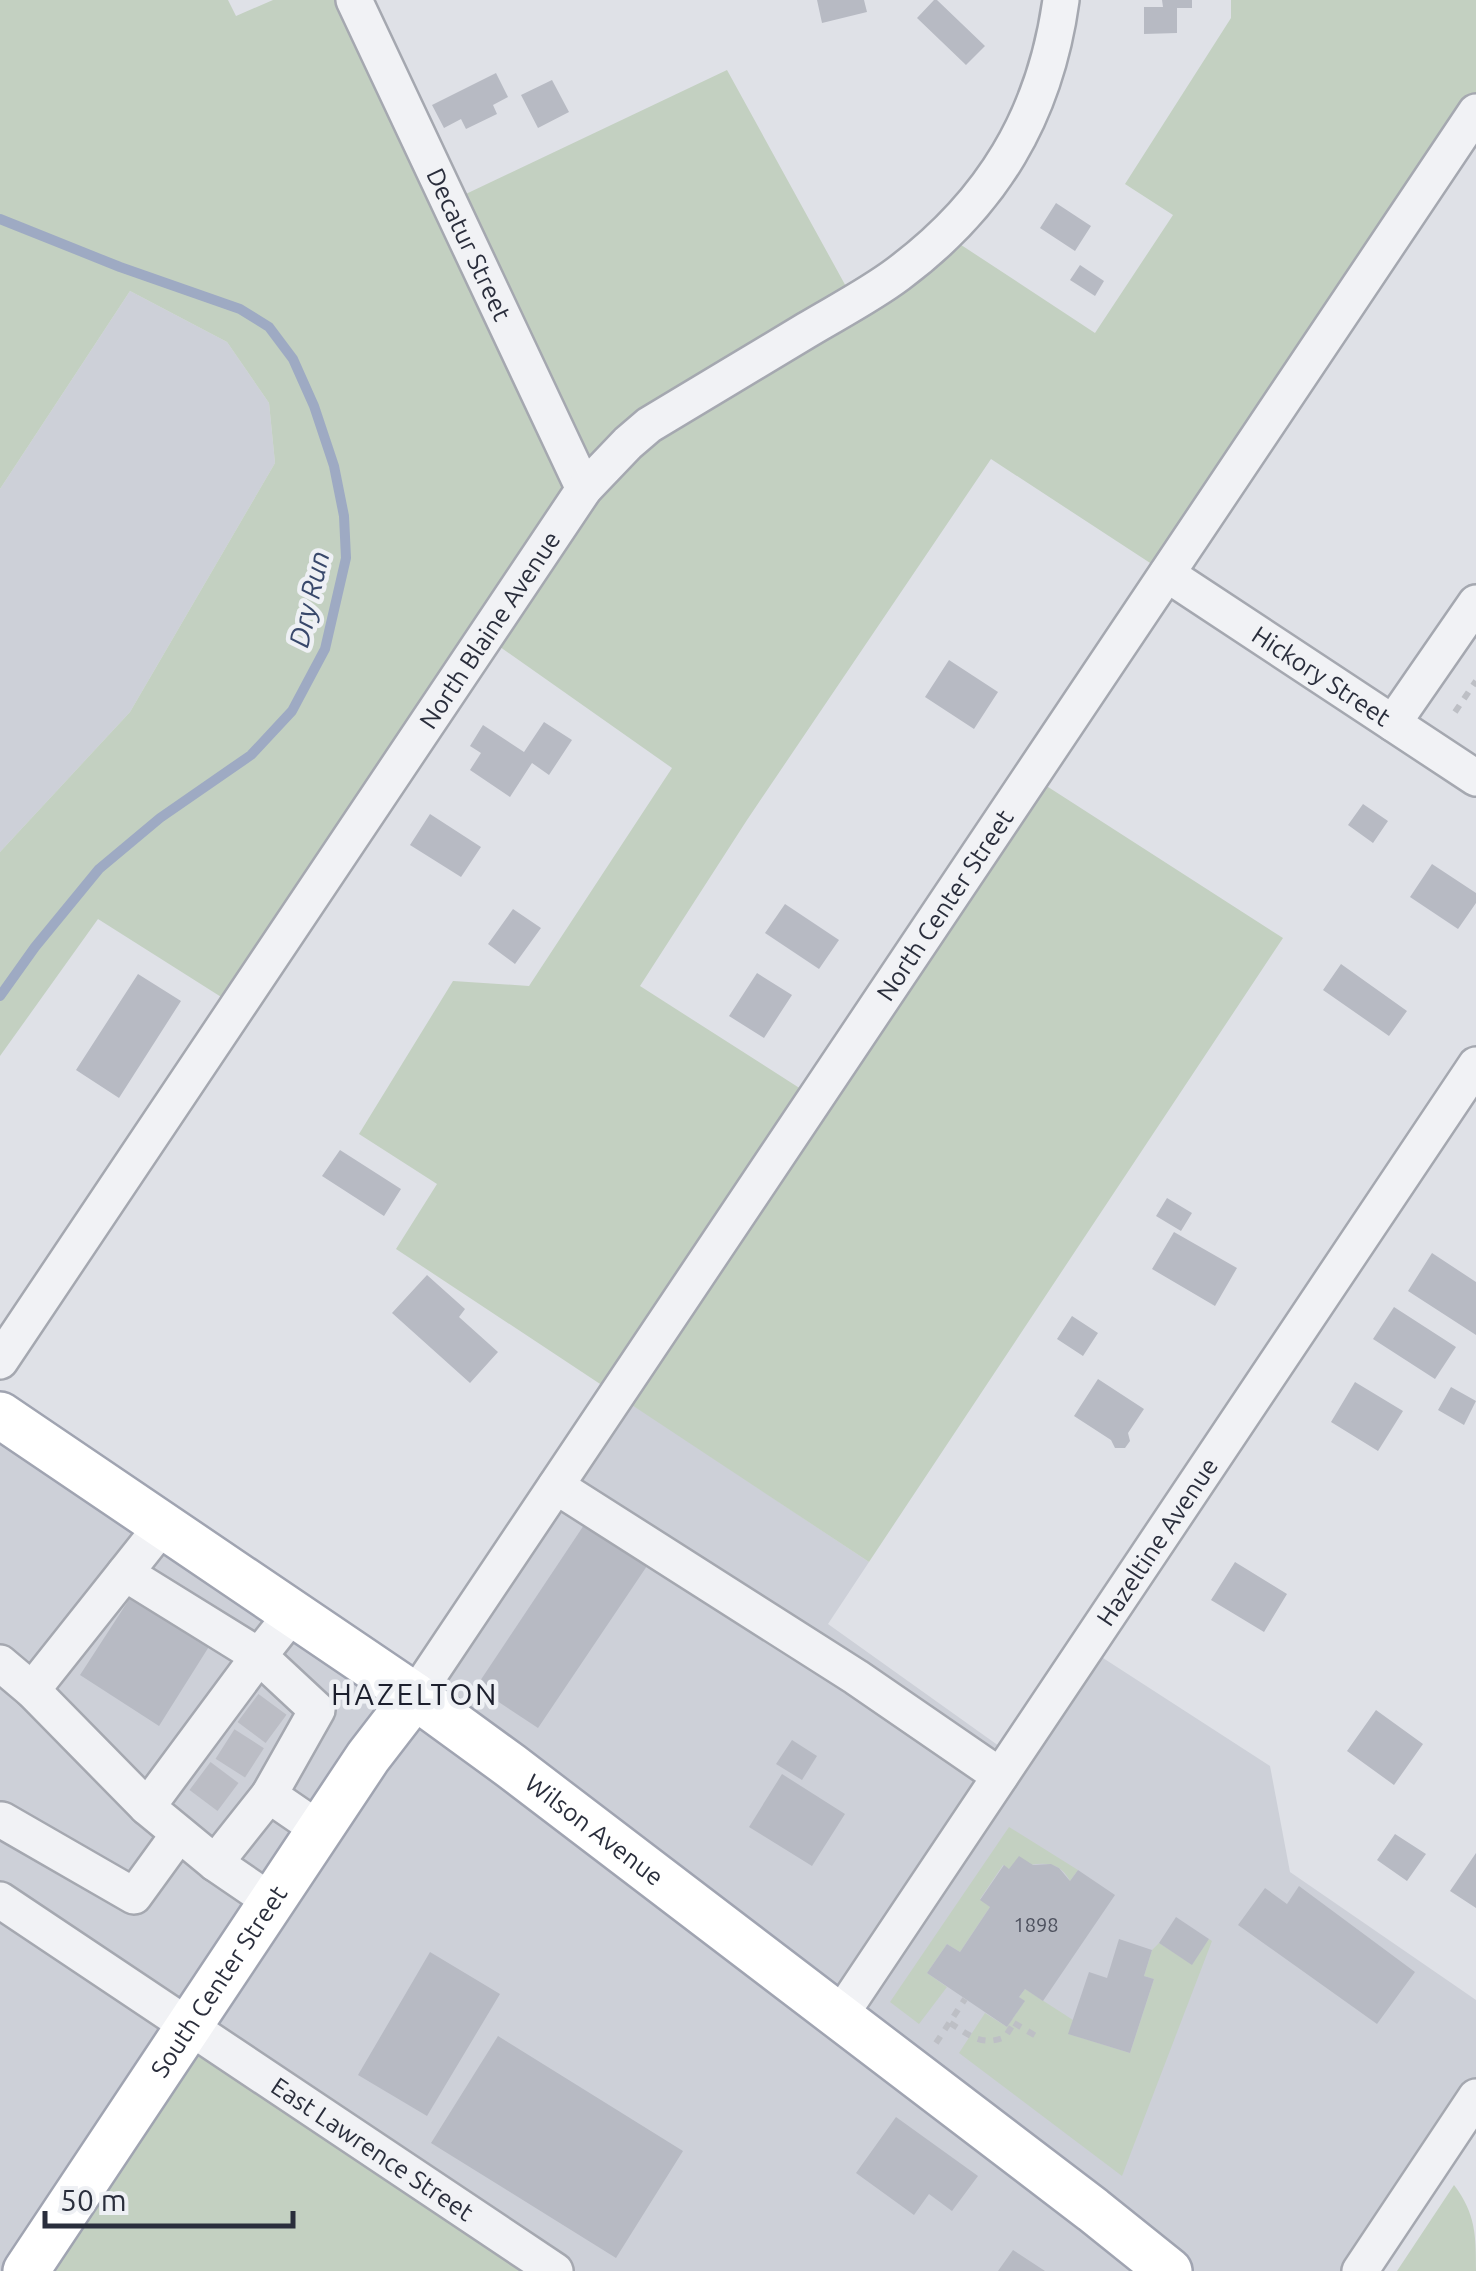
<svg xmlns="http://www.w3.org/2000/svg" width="1476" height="2271" font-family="Ubuntu,sans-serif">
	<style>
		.built { fill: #cdd0d8 }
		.green { fill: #c3d0c1 }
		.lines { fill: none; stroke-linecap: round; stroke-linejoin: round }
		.stream { stroke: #9eaac3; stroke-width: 10 }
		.building { fill: #b7bac3 }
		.minor-tunnel { stroke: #bbbdc5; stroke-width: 35; stroke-dasharray: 35 18; stroke-linecap: butt }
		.minor-casing { stroke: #a5a8b0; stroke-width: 40 }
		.major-casing { stroke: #a0a4b1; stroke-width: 50 }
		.path { stroke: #bdbfc5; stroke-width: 6; stroke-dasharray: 8 8; stroke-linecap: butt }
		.minor { stroke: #f1f2f5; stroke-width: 35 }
		.major { stroke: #fff; stroke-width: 45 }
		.labels { text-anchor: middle; stroke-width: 9; stroke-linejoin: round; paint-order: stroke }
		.number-label { font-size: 20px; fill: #4d515e }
		.street-label { font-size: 25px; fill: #2a2e3c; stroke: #eef0f4 }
		.water-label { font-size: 28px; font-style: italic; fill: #38486b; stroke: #eef0f4 }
		.quarter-label { font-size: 30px; letter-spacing: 2.5px; fill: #1c1f2d; stroke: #eef0f4 }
	</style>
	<rect width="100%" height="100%" fill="#dfe1e7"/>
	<path class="built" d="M 130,291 L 227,342 L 269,403 L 275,463 L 130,712 L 0,852 L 0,489 Z
		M 617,1394 L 869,1562 L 828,1624 L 1013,1756 L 1086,1647 L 1270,1766 L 1290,1872 L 1476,2000 L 1476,2097 L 1360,2271 L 0,2271 L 0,1415 L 415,1696 Z"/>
	<path class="green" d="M 0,0 L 228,0 L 236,16 L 273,0 L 354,0 L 449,202 L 727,70 L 854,301 L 946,235 L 1095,333 L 1173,215 L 1125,184 L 1231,18 L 1231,0 L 1476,0 L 1476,112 L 1167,574 L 991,459 L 747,820 L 640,986 L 815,1098 L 1031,776 L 1283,938 L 869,1562 L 396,1249 L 437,1184 L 359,1134 L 453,981 L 529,986 L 672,768 L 486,637 L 237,1007 L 98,919 L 0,1056 L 0,852 L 130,712 L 275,463 L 269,403 L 227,342 L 130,291 L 0,489 Z
		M 1009,1827 L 1078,1870 L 1070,1881 C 1057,1855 1033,1865 1009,1869 L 1003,1865 L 980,1899 L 990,1907 L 960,1952 L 947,1944 L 927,1973 L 947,1987 L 919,2024 L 890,2002 Z
		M 1209,1939 L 1212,1941 L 1122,2176 L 959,2053 L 985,2013 L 1007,2027 L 1024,2002 L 1019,1997 L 1025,1989 L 1073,2020 L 1069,2034 L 1130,2053 L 1154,1979 L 1144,1976 L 1152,1950 L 1159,1943 L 1192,1964 Z
		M 189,2027 L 555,2271 L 26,2271 Z
		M 1454,2185 C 1476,2214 1476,2236 1476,2271 L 1397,2271 Z"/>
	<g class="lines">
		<path class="stream" d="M 0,219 L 120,267 L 240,309 L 269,327 L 293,359 L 314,406 L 334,466 L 344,516 L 346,558 L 325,649 L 292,711 L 251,755 L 160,818 L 99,869 L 35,947 L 0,996"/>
	</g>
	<path class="building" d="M 817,0 L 864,0 L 867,12 L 822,23 Z
		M 934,0 L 937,0 L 985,46 L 966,65 L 917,18 Z
		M 1162,0 L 1192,0 L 1192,8 L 1177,8 L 1177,33 L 1144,34 L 1144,7 L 1163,7 Z
		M 496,73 L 508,97 L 493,105 L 497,114 L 466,129 L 461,119 L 444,128 L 432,105 Z
		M 552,80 L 569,112 L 538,128 L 521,95 Z
		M 1056,203 L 1091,226 L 1075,251 L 1040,228 Z
		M 1080,265 L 1104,281 L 1095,296 L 1070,280 Z
		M 949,660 L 998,692 L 974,729 L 925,697 Z
		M 544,722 L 572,740 L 549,775 L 532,763 L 510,797 L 470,770 L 481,753 L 470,746 L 483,725 L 524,752 Z
		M 1363,804 L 1388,821 L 1373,843 L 1348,825 Z
		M 430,814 L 481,847 L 461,877 L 410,845 Z
		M 1432,864 L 1476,893 L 1476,903 L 1458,929 L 1410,897 Z
		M 785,904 L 839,940 L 819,969 L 765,933 Z
		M 513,909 L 541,928 L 515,964 L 488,944 Z
		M 1341,964 L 1407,1011 L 1389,1036 L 1323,990 Z
		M 757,973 L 792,995 L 764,1038 L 729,1016 Z
		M 138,974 L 181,1001 L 119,1098 L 76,1070 Z
		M 340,1150 L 401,1189 L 384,1216 L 322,1176 Z
		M 1167,1198 L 1192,1213 L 1181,1231 L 1156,1216 Z
		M 1174,1232 L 1237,1268 L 1215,1306 L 1152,1269 Z
		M 1432,1253 L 1476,1282 L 1476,1335 L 1408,1291 Z
		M 427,1275 L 465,1309 L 459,1317 L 498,1352 L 470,1383 L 392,1313 Z
		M 1394,1307 L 1456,1347 L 1435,1379 L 1373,1339 Z
		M 1072,1316 L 1098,1333 L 1083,1356 L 1057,1339 Z
		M 1098,1379 L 1144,1409 L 1128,1433 L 1130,1441 L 1125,1448 L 1115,1448 L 1111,1440 L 1074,1416 Z
		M 1355,1382 L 1403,1411 L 1378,1451 L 1331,1422 Z
		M 1451,1387 L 1476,1401 L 1464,1425 L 1438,1410 Z
		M 586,1522 L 649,1563 L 538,1728 L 476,1687 Z
		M 1235,1562 L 1287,1594 L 1264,1632 L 1211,1600 Z
		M 132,1595 L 210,1645 L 159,1726 L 80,1675 Z
		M 1376,1710 L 1423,1744 L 1394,1785 L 1347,1751 Z
		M 792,1740 L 817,1756 L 802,1780 L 776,1764 Z
		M 782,1774 L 845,1814 L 812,1866 L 749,1827 Z
		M 1395,1834 L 1426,1854 L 1407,1881 L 1377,1860 Z
		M 1476,1853 L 1476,1908 L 1450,1891 Z
		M 1019,1856 L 1033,1865 L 1051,1864 L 1059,1868 L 1070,1881 L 1078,1870 L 1115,1895 L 1043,2001 L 1025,1989 L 1019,1997 L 1025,2001 L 1007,2027 L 927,1973 L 947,1944 L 960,1952 L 990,1907 L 980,1900 L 1004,1865 L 1009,1869 Z
		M 1299,1886 L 1415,1972 L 1377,2024 L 1238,1925 L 1265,1888 L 1287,1904 Z
		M 1176,1917 L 1209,1939 L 1192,1965 L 1159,1943 Z
		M 1119,1939 L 1152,1950 L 1144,1976 L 1154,1979 L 1130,2053 L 1068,2034 L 1089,1972 L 1107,1978 Z
		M 430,1952 L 500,1994 L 427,2116 L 358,2075 Z
		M 498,2036 L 683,2151 L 616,2258 L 431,2143 Z
		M 896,2117 L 978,2176 L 952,2211 L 929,2194 L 914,2215 L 856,2173 Z
		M 1013,2250 L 1045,2271 L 998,2271 Z"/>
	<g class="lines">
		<path class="minor-tunnel" d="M 248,1708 L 287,1737
			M 225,1744 L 264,1769
			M 200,1776 L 240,1806"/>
		<g class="minor-casing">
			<g id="minor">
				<path id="s1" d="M 354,0 L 584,489"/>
				<path id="s2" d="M 1167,574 L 1476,778"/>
				<path d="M 1393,723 L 1476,603"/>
				<path id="s3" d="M 0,1361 L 584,489 L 628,443 L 649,425 C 702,393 754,362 807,330 C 837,312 870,295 898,274 C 992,204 1045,116 1061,0"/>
				<path d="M 556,1486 L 856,1677 L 1000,1776"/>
				<path d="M 125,1573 L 259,1656 L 147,1807 L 215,1863 L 272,1902"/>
				<path d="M 0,1663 L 32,1690 L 147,1807"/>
				<path d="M 32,1690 L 163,1525"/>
				<path id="s4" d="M 415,1696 L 1476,112"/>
				<path d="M 269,1795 L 317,1710 L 259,1656 L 293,1613"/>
				<path d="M 2,1820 L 134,1896 L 179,1834"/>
				<path d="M 215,1863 L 269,1795 L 320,1830"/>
				<path id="s5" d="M 0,1900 L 555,2271"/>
				<path id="s6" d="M 839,2017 L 1476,1065"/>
				<path d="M 1360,2271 L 1476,2097"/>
			</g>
		</g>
		<g class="major-casing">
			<g id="major">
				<path id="s7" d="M 0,1415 L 415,1696 L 511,1766 L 1093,2210 L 1169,2271"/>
				<path id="s8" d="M 26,2271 L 368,1757 L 415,1696"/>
			</g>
		</g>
		<path class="path" d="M 1455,712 L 1476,681
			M 950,2023 C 969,2035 982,2047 1005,2037 L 1014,2023 L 1011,2021
			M 1014,2023 L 1036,2036
			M 936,2043 L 965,1999"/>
		<use href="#minor" class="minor"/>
		<use href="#major" class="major"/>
	</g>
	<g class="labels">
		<g class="number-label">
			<text x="1036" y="1932">1898</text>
		</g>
		<g class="street-label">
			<text dy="9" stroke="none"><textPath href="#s1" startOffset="270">Decatur Street</textPath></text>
			<text dy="9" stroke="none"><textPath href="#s3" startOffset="880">North Blaine Avenue</textPath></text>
			<text dy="9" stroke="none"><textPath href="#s2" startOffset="185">Hickory Street</textPath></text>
			<text dy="9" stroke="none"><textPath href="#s4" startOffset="952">North Center Street</textPath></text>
			<text dy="9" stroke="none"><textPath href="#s6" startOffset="572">Hazeltine Avenue</textPath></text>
			<text dy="9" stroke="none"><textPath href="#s7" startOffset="725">Wilson Avenue</textPath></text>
			<text dy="9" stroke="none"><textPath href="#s8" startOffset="348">South Center Street</textPath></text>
			<text dy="9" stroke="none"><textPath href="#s5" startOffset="448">East Lawrence Street</textPath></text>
		</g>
		<g class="water-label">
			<text transform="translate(309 599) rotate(-77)" y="10">Dry Run</text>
		</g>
		<g class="quarter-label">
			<text x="415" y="1705">HAZELTON</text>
		</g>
	</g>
	<path d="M45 2211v15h248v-15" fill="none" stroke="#2a2e3c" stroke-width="5"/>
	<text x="60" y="2211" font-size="30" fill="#2a2e3c" stroke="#eef0f4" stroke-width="8" paint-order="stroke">50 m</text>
</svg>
